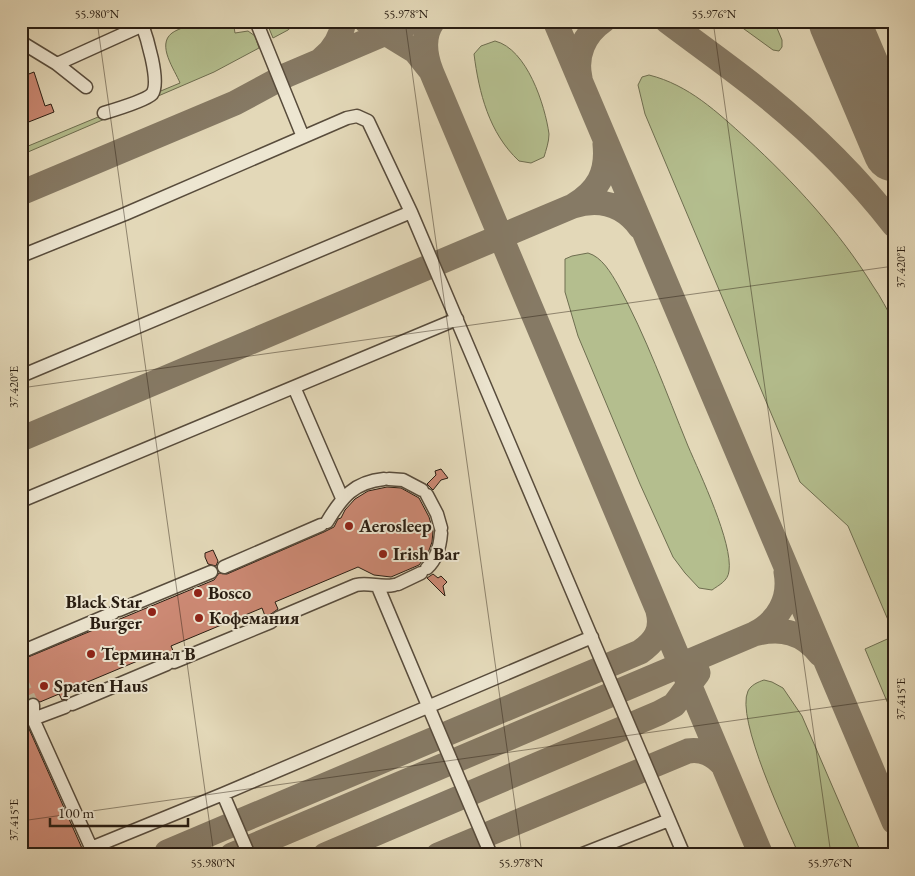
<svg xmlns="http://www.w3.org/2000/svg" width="915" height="876" font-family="'EB Garamond',serif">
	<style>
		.green { fill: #b4be8e; stroke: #6e6e50 }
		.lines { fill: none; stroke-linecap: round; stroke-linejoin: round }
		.taxiway { stroke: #867a65; stroke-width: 25 }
		.runway { stroke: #867a65; stroke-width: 61 }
		.building { fill: #cc8974; stroke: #291d12 }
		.minor-tunnel { stroke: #beb397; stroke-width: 12; stroke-dasharray: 12 6; stroke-linecap: butt }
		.minor-casing { stroke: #584c3c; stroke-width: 15 }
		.minor { stroke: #ede6d1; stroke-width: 12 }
		.ticks { fill: none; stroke: #291d12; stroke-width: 1; stroke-opacity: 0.45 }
		.poi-dot { fill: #8f2418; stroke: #ede6d1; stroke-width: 2 }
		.labels { text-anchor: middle; stroke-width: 4; stroke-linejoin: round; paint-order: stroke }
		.poi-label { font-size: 18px; font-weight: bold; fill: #291d12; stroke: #ede6d1; text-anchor: start }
		.neatline { fill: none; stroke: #291d12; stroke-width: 2 }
		.ticks-label { font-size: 12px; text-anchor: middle; fill: #291d12 }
	</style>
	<rect width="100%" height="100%" fill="#e3d8b8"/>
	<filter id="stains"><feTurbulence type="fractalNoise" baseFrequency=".004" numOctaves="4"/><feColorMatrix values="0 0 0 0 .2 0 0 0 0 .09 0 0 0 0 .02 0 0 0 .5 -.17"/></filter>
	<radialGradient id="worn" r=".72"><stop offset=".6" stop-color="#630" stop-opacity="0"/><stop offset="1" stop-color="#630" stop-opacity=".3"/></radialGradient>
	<path class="green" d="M 201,21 L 246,21 L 247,24 L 234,27 L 235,33 L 248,31 L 255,36 L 259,48 L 214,72 L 21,155 L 21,149 L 180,83 C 175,70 156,45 172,33 C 179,28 192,25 201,21 Z
		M 266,21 L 298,21 L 288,30 L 273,38 Z
		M 733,21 L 774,21 L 782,40 L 782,47 L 779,51 L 773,50 Z
		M 495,41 C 527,49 545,105 549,134 C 549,142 546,150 544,157 L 531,163 L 519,161 C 489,133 479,93 474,54 L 481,46 Z
		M 649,75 C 689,85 717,112 747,139 C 793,181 840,232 873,286 C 881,297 887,310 894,322 L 894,634 L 848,526 L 800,482 L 645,114 L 638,85 L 642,77 Z
		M 588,253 C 602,257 611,273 618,285 C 646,336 666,392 688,446 C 700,474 733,543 729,571 C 728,581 719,585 712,590 L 699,588 L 685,573 L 673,557 L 640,484 L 578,336 L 565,292 L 565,259 L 572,256 Z
		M 894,636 L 894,718 L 865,649 Z
		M 764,680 L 772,682 L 783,688 L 802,716 L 862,855 L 799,855 C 786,825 735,718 748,691 C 751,685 758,682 764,680 Z"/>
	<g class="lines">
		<path class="taxiway" d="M 366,21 L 415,51 L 431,71 L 761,855
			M 555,21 L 894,822
			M 667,21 C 700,46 733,69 765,95 C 812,133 856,176 894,225
			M 322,59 C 335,49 341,37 344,21
			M 431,71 C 425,55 422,36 433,21
			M 580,78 C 575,56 584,34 603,21
			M 21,193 L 235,103 L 287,75 L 414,21
			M 573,206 C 598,191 608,173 605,144
			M 21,439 L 573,206 C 599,198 623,204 640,227
			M 754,634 C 781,627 803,632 820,654
			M 167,852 L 640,652 C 655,642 663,630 658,611
			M 232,855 L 754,634 C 778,622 791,599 786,572
			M 325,855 L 659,713 L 674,705 L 698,673
			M 438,855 L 688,751 C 703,749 713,754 723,765"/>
		<path class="runway" d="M 839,21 L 894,151"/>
	</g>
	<path class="building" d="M 34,72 L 45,106 L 51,104 L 54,112 L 21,125 L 21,77 Z
		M 441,469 L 448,478 L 441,480 L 433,490 L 427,484 L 436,475 L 435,471 Z
		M 387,487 L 401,488 L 419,498 L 429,517 L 433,531 L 432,542 L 428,553 L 419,565 L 391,577 L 374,575 L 358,567 L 275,602 L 278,609 L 271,614 L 265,616 L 262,608 L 171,646 L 174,653 L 169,656 L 161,658 L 159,652 L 66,691 L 69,697 L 66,699 L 62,700 L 59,694 L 40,702 L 33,697 L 26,701 L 25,705 L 26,722 L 85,855 L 21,855 L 21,660 L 214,580 L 219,573 L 227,574 L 324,532 L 334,527 L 338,519 L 341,518 L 345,510 L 355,499 L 368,491 Z
		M 213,550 L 218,561 L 216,566 L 208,564 L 205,557 L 205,553 Z
		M 433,574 L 438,578 L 441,576 L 447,582 L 443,586 L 445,596 L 427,578 Z"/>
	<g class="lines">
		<path class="minor-tunnel" d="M 21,679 L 33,705"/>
		<g class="minor-casing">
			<path id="minor" d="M 256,21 L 303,137
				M 21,22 L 22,21
				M 21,42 L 57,64 L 86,87
				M 57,64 L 152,21
				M 104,113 C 114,110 146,100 152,94 C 161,82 146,35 141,21
				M 21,252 L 26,254 L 125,214 L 347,118 L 357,116 L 368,121 L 411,212 L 684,855
				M 21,376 L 411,212
				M 294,387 L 342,498
				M 389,479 L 403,480 L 422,490
				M 427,495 L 437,514 L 441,528
				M 21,501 L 457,319
				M 327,522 C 342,497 354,482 384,479
				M 224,567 L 321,525
				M 427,568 C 437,559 440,547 441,533
				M 398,584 L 421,573
				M 378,587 L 491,855
				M 119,610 L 211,572
				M 278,618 L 356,585 C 369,582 381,588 394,585
				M 21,652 L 113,613
				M 174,662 L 271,622
				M 72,704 L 167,664
				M 33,705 L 33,719 L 94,854
				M 33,719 L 65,707
				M 223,794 L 249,855
				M 91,848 L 223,794 L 592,637
				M 580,855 L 669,820"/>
		</g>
		<use href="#minor" class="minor"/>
	</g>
	<path class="ticks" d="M 97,21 L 214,855M 405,21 L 522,855M 713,21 L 831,855M 21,388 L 894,266M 21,821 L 894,698"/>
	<g class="poi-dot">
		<circle cx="349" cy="526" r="5"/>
		<circle cx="383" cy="554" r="5"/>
		<circle cx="198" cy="593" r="5"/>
		<circle cx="152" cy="612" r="5"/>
		<circle cx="199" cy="618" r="5"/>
		<circle cx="91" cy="654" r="5"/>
		<circle cx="44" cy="686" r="5"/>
	</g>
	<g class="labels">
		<g class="poi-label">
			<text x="359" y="532">Aerosleep</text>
			<text x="393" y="560">Irish Bar</text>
			<text x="208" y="599">Bosco</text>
			<text x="142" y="608" text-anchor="end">Black Star<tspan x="142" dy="21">Burger</tspan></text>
			<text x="209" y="624">Кофемания</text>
			<text x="101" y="660">Терминал B</text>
			<text x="54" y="692">Spaten Haus</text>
		</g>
	</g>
	<rect width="915" height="876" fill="none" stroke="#e3d8b8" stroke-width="55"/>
	<path d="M50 818v8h138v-8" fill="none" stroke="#291d12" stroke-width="2.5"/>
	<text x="58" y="818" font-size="15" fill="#291d12" stroke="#ede6d1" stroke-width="4" paint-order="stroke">100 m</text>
	<rect x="28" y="28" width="860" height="820" class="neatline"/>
	<g class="ticks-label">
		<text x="97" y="18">55.980°N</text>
		<text x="406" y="18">55.978°N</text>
		<text x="714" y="18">55.976°N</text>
		<text transform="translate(901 267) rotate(-90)" y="4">37.420°E</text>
		<text transform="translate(14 387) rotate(-90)" y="4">37.420°E</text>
		<text transform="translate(901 699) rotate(-90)" y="4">37.415°E</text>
		<text transform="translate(14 820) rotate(-90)" y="4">37.415°E</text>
		<text x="213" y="867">55.980°N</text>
		<text x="521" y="867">55.978°N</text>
		<text x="830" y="867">55.976°N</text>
	</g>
	<rect width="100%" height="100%" filter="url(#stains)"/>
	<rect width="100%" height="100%" fill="url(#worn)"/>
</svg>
